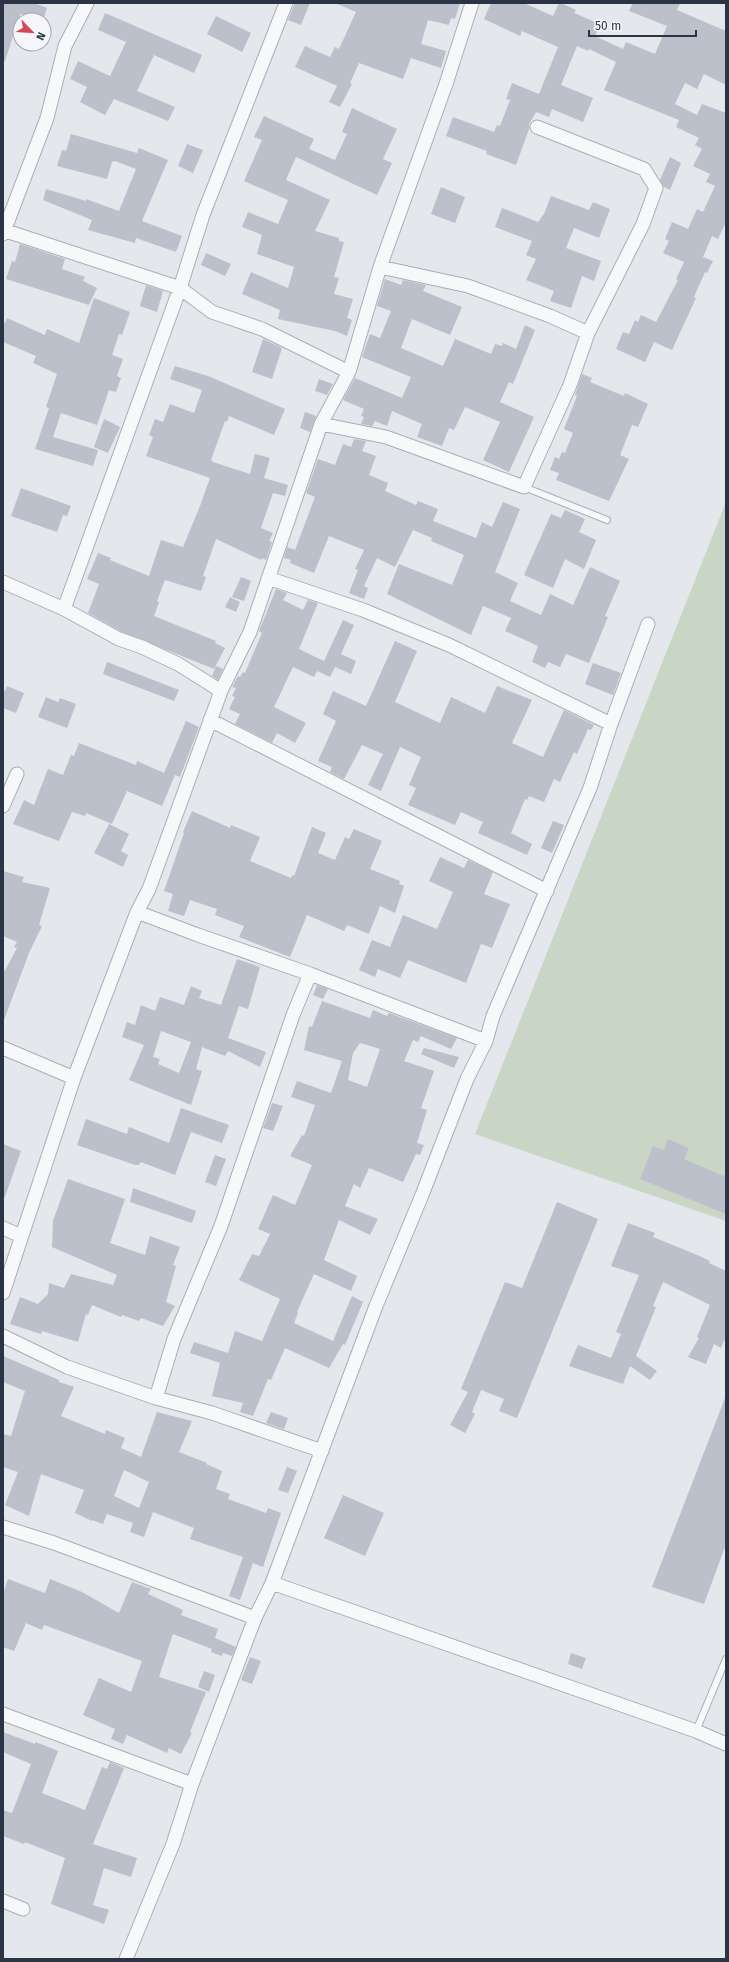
<svg xmlns="http://www.w3.org/2000/svg" width="729" height="1962" font-family="'Fira Sans',sans-serif">
	<style>
		.green { fill: #c9d6c5 }
		.building { fill: #bbc0ca; fill-rule: evenodd }
		.lines { fill: none; stroke-linecap: round; stroke-linejoin: round }
		.service-casing { stroke: #a9aeb7; stroke-width: 8 }
		.minor-casing { stroke: #a9aeb7; stroke-width: 15 }
		.service { stroke: #f7f8fa; stroke-width: 6 }
		.minor { stroke: #f7f8fa; stroke-width: 13 }
	</style>
	<rect width="100%" height="100%" fill="#e4e7ec"/>
	<path class="green" d="M 726,502 L 726,1221 L 475,1134 Z"/>
	<path class="building" d="M 3,3 L 34,3 L 47,8 L 43,20 L 20,14 L 20,35 L 14,33 L 5,61 L 3,60 Z
		M 295,3 L 310,3 L 301,25 L 288,20 Z
		M 335,3 L 460,3 L 455,19 L 451,18 L 449,25 L 428,20 L 421,44 L 446,51 L 441,68 L 411,58 L 403,79 L 359,63 L 350,83 L 352,84 L 340,107 L 329,102 L 337,86 L 295,67 L 305,46 L 330,57 L 335,47 L 339,49 L 356,12 Z
		M 491,3 L 524,3 L 553,16 L 559,3 L 561,3 L 576,10 L 574,13 L 600,24 L 595,36 L 623,49 L 626,42 L 655,54 L 667,26 L 629,11 L 633,3 L 680,3 L 677,10 L 726,31 L 726,85 L 704,74 L 697,89 L 685,83 L 675,104 L 697,115 L 702,104 L 726,113 L 726,222 L 718,239 L 712,236 L 703,257 L 713,261 L 707,273 L 705,272 L 694,297 L 696,298 L 672,350 L 654,342 L 645,362 L 616,349 L 623,332 L 629,334 L 635,320 L 638,322 L 641,315 L 656,322 L 678,280 L 676,279 L 684,262 L 663,253 L 669,241 L 665,239 L 672,222 L 688,229 L 697,209 L 703,212 L 715,186 L 706,182 L 710,174 L 693,166 L 702,149 L 695,145 L 699,138 L 676,127 L 679,120 L 604,90 L 616,62 L 589,49 L 588,51 L 577,46 L 561,85 L 593,98 L 583,122 L 552,109 L 549,117 L 536,112 L 529,124 L 529,129 L 516,165 L 486,154 L 487,151 L 446,136 L 453,117 L 494,132 L 497,125 L 500,126 L 510,100 L 506,99 L 512,83 L 539,94 L 558,47 L 522,31 L 520,36 L 484,19 Z
		M 105,13 L 202,55 L 194,73 L 154,55 L 137,91 L 175,107 L 168,121 L 114,99 L 105,115 L 80,102 L 87,87 L 70,79 L 78,61 L 110,76 L 126,42 L 98,30 Z
		M 216,16 L 251,33 L 242,52 L 207,34 Z
		M 352,108 L 397,129 L 383,159 L 392,163 L 377,195 L 296,157 L 286,180 L 330,200 L 315,231 L 339,238 L 339,241 L 344,242 L 334,277 L 339,278 L 334,294 L 353,299 L 347,318 L 352,320 L 347,336 L 335,331 L 278,319 L 280,310 L 242,294 L 251,272 L 288,288 L 294,267 L 257,254 L 262,235 L 242,227 L 248,212 L 278,224 L 288,200 L 244,181 L 262,140 L 254,137 L 264,116 L 314,139 L 309,149 L 335,160 L 347,134 L 342,132 Z
		M 71,134 L 137,153 L 139,148 L 168,160 L 142,221 L 182,236 L 176,252 L 136,238 L 135,243 L 88,230 L 92,220 L 43,200 L 46,189 L 86,201 L 86,199 L 119,211 L 136,169 L 115,161 L 112,162 L 107,179 L 57,166 L 62,150 L 66,151 Z
		M 187,144 L 203,150 L 193,173 L 178,166 Z
		M 670,157 L 681,163 L 670,190 L 664,187 L 660,180 Z
		M 441,187 L 465,197 L 455,223 L 431,214 Z
		M 551,196 L 589,210 L 593,202 L 610,209 L 599,238 L 574,228 L 566,248 L 601,261 L 594,281 L 582,276 L 571,308 L 550,301 L 554,291 L 526,280 L 536,259 L 526,255 L 532,241 L 495,227 L 502,208 L 538,222 L 544,214 Z
		M 20,244 L 65,259 L 62,269 L 85,277 L 83,281 L 97,288 L 89,305 L 6,279 L 12,261 L 15,262 Z
		M 206,253 L 231,264 L 225,276 L 201,265 Z
		M 385,279 L 401,285 L 403,280 L 426,285 L 423,291 L 462,307 L 450,335 L 412,319 L 401,348 L 443,366 L 455,339 L 491,354 L 495,344 L 502,346 L 503,343 L 516,349 L 525,325 L 535,330 L 513,384 L 509,382 L 500,402 L 534,417 L 509,472 L 483,460 L 500,422 L 465,407 L 454,430 L 449,428 L 442,446 L 417,437 L 422,424 L 392,411 L 387,426 L 375,421 L 372,426 L 361,424 L 364,417 L 361,416 L 364,409 L 343,400 L 355,378 L 402,398 L 411,377 L 362,357 L 370,334 L 380,338 L 391,311 L 377,306 Z
		M 146,285 L 163,291 L 157,312 L 140,306 Z
		M 94,298 L 130,312 L 122,335 L 119,334 L 112,355 L 123,359 L 117,376 L 121,378 L 116,392 L 109,390 L 97,425 L 61,413 L 53,437 L 98,450 L 93,466 L 35,449 L 49,408 L 46,407 L 57,374 L 33,363 L 36,356 L 3,342 L 3,327 L 7,318 L 45,335 L 47,329 L 79,343 Z
		M 263,339 L 282,348 L 272,379 L 252,372 Z
		M 175,366 L 208,376 L 285,409 L 274,435 L 229,416 L 227,422 L 225,421 L 211,460 L 213,462 L 250,474 L 255,454 L 270,458 L 264,478 L 288,485 L 285,496 L 273,493 L 261,528 L 273,533 L 269,541 L 272,542 L 266,560 L 262,558 L 261,560 L 216,539 L 203,576 L 206,577 L 201,591 L 165,580 L 157,601 L 159,602 L 154,616 L 216,641 L 215,643 L 225,648 L 214,669 L 122,632 L 88,613 L 99,584 L 87,579 L 98,553 L 111,558 L 110,560 L 149,576 L 161,540 L 183,547 L 200,506 L 210,478 L 146,456 L 153,437 L 149,435 L 155,419 L 163,422 L 170,404 L 194,413 L 202,390 L 170,379 Z
		M 582,374 L 592,378 L 590,382 L 624,396 L 625,393 L 648,404 L 638,427 L 632,425 L 620,455 L 629,459 L 609,501 L 556,480 L 559,473 L 550,470 L 555,457 L 559,459 L 562,452 L 565,453 L 573,433 L 564,429 L 577,396 L 575,395 Z
		M 319,379 L 333,384 L 327,395 L 315,391 Z
		M 305,412 L 316,416 L 310,432 L 300,428 Z
		M 104,419 L 120,427 L 108,453 L 94,447 Z
		M 354,439 L 366,441 L 362,451 L 376,456 L 369,475 L 388,483 L 385,491 L 416,505 L 418,501 L 438,509 L 433,521 L 476,538 L 482,522 L 492,527 L 503,502 L 520,509 L 495,572 L 518,583 L 510,601 L 541,615 L 550,594 L 573,605 L 590,567 L 620,581 L 605,616 L 608,617 L 589,663 L 566,654 L 560,667 L 548,662 L 545,668 L 532,662 L 538,646 L 505,631 L 511,618 L 483,606 L 471,635 L 387,594 L 399,564 L 452,585 L 464,555 L 431,541 L 432,538 L 413,530 L 395,567 L 377,558 L 364,586 L 368,588 L 364,599 L 349,593 L 358,570 L 355,569 L 364,550 L 329,536 L 314,573 L 290,563 L 291,560 L 284,558 L 287,547 L 295,550 L 315,497 L 306,493 L 318,459 L 335,465 L 343,444 L 351,447 Z
		M 21,488 L 71,506 L 67,516 L 63,515 L 57,532 L 11,516 Z
		M 565,510 L 585,519 L 579,532 L 596,540 L 584,569 L 565,559 L 553,588 L 524,575 L 551,514 L 561,518 Z
		M 241,577 L 251,581 L 244,601 L 232,597 Z
		M 276,589 L 287,593 L 283,600 L 303,610 L 308,600 L 318,603 L 299,649 L 324,661 L 343,620 L 354,625 L 341,654 L 356,661 L 351,674 L 335,667 L 330,677 L 317,671 L 314,677 L 293,667 L 274,707 L 306,723 L 295,743 L 277,733 L 272,743 L 235,724 L 240,714 L 229,709 L 235,697 L 232,696 L 236,688 L 232,687 L 238,676 L 240,677 L 243,672 L 245,673 L 262,633 L 259,631 Z
		M 230,597 L 240,602 L 236,612 L 225,607 Z
		M 395,641 L 417,651 L 395,702 L 440,723 L 451,697 L 485,713 L 497,686 L 532,700 L 512,743 L 543,757 L 564,710 L 594,725 L 591,730 L 588,729 L 577,754 L 574,752 L 560,782 L 554,779 L 544,802 L 529,796 L 527,800 L 525,799 L 511,833 L 532,844 L 527,855 L 478,833 L 483,822 L 461,812 L 455,825 L 408,805 L 416,788 L 409,785 L 421,757 L 400,747 L 381,791 L 368,785 L 383,754 L 362,745 L 344,779 L 330,772 L 332,767 L 318,761 L 336,721 L 323,714 L 333,691 L 366,706 Z
		M 107,662 L 179,690 L 174,701 L 103,674 Z
		M 593,663 L 621,673 L 613,695 L 585,684 Z
		M 216,666 L 223,669 L 218,680 L 212,676 Z
		M 7,686 L 24,693 L 16,713 L 3,708 L 3,695 Z
		M 46,697 L 58,702 L 60,698 L 76,704 L 67,728 L 38,717 Z
		M 186,721 L 199,727 L 180,777 L 175,775 L 162,806 L 127,791 L 112,824 L 86,813 L 85,816 L 72,812 L 59,841 L 13,824 L 24,800 L 34,805 L 48,769 L 63,775 L 71,755 L 74,756 L 79,743 L 136,765 L 137,761 L 164,773 Z
		M 192,811 L 230,828 L 231,825 L 260,837 L 250,861 L 291,878 L 292,875 L 294,876 L 312,827 L 326,833 L 318,853 L 335,860 L 345,837 L 349,839 L 354,829 L 382,841 L 370,869 L 400,881 L 399,884 L 404,886 L 395,913 L 380,906 L 369,934 L 347,925 L 344,931 L 307,915 L 290,957 L 239,937 L 244,926 L 215,915 L 217,909 L 190,900 L 184,916 L 168,911 L 173,894 L 164,891 L 184,833 L 183,832 Z
		M 553,821 L 564,825 L 552,853 L 541,848 Z
		M 109,824 L 129,834 L 121,851 L 128,855 L 123,867 L 94,853 Z
		M 440,857 L 464,868 L 468,860 L 493,872 L 484,894 L 510,904 L 492,948 L 481,944 L 466,983 L 408,960 L 400,978 L 378,969 L 375,977 L 359,970 L 372,940 L 390,947 L 403,915 L 437,929 L 453,892 L 429,881 Z
		M 3,871 L 24,877 L 22,882 L 50,888 L 39,925 L 42,926 L 29,953 L 4,1020 L 3,974 L 17,948 L 14,947 L 17,942 L 3,936 Z
		M 237,959 L 260,967 L 248,1009 L 239,1006 L 228,1038 L 266,1052 L 260,1067 L 228,1051 L 225,1056 L 202,1047 L 196,1069 L 202,1071 L 191,1105 L 129,1080 L 144,1045 L 122,1037 L 127,1022 L 135,1025 L 141,1005 L 155,1011 L 160,997 L 184,1005 L 191,986 L 202,991 L 199,998 L 221,1005 ZM 161,1031 L 191,1042 L 179,1073 L 158,1064 L 160,1059 L 153,1057 Z
		M 317,985 L 328,989 L 323,999 L 313,995 Z
		M 322,1001 L 370,1018 L 373,1010 L 387,1016 L 389,1013 L 457,1038 L 451,1049 L 421,1036 L 418,1042 L 413,1040 L 404,1061 L 434,1071 L 421,1108 L 427,1110 L 417,1143 L 424,1145 L 420,1155 L 416,1154 L 403,1182 L 369,1168 L 360,1188 L 354,1184 L 345,1206 L 378,1219 L 370,1235 L 339,1220 L 324,1260 L 357,1276 L 351,1291 L 314,1274 L 297,1312 L 298,1313 L 294,1323 L 333,1341 L 352,1296 L 363,1302 L 345,1345 L 343,1344 L 329,1368 L 285,1348 L 271,1380 L 268,1379 L 253,1416 L 240,1412 L 243,1403 L 212,1396 L 220,1363 L 190,1353 L 194,1342 L 228,1353 L 235,1331 L 262,1341 L 280,1299 L 239,1280 L 252,1254 L 259,1256 L 270,1234 L 258,1229 L 273,1195 L 295,1205 L 312,1165 L 290,1156 L 302,1135 L 304,1136 L 315,1105 L 291,1097 L 297,1081 L 331,1093 L 342,1061 L 304,1050 L 309,1026 L 312,1027 ZM 360,1043 L 380,1049 L 367,1087 L 348,1080 L 353,1053 Z
		M 424,1048 L 459,1057 L 454,1068 L 421,1054 Z
		M 272,1103 L 283,1106 L 273,1131 L 263,1128 Z
		M 181,1108 L 229,1125 L 222,1143 L 191,1132 L 175,1175 L 141,1162 L 139,1165 L 135,1165 L 77,1145 L 86,1119 L 127,1134 L 129,1127 L 169,1143 Z
		M 668,1139 L 689,1148 L 684,1159 L 726,1177 L 726,1214 L 640,1179 L 653,1146 L 664,1150 Z
		M 3,1144 L 21,1151 L 5,1197 L 3,1196 Z
		M 215,1155 L 226,1159 L 216,1186 L 205,1182 Z
		M 68,1179 L 125,1199 L 110,1243 L 145,1255 L 150,1236 L 180,1247 L 173,1265 L 176,1266 L 166,1302 L 175,1306 L 163,1326 L 141,1318 L 139,1321 L 122,1315 L 121,1317 L 92,1305 L 88,1315 L 86,1314 L 78,1342 L 42,1331 L 41,1334 L 10,1324 L 20,1297 L 38,1304 L 48,1294 L 49,1283 L 64,1288 L 71,1274 L 113,1285 L 117,1275 L 52,1247 L 53,1221 Z
		M 133,1188 L 196,1211 L 192,1223 L 130,1202 Z
		M 557,1202 L 598,1219 L 517,1418 L 499,1411 L 504,1399 L 481,1390 L 472,1412 L 475,1414 L 465,1433 L 450,1425 L 468,1392 L 461,1389 L 505,1282 L 522,1288 Z
		M 628,1223 L 655,1233 L 653,1237 L 695,1254 L 710,1261 L 709,1263 L 726,1271 L 726,1336 L 721,1348 L 714,1344 L 706,1364 L 688,1357 L 699,1338 L 697,1337 L 710,1305 L 663,1282 L 653,1306 L 656,1307 L 636,1356 L 657,1371 L 650,1380 L 630,1366 L 623,1384 L 569,1366 L 578,1345 L 611,1358 L 621,1334 L 616,1332 L 639,1275 L 611,1266 Z
		M 3,1356 L 59,1380 L 59,1382 L 74,1387 L 61,1416 L 105,1434 L 106,1430 L 125,1438 L 121,1448 L 141,1457 L 157,1412 L 192,1421 L 179,1452 L 207,1463 L 206,1464 L 222,1471 L 216,1489 L 230,1494 L 228,1499 L 266,1513 L 268,1508 L 281,1513 L 263,1567 L 253,1563 L 240,1600 L 229,1596 L 243,1557 L 190,1539 L 194,1528 L 153,1512 L 144,1537 L 130,1532 L 133,1523 L 107,1514 L 103,1524 L 92,1520 L 92,1521 L 75,1513 L 84,1490 L 41,1474 L 29,1516 L 5,1505 L 18,1472 L 3,1467 L 3,1434 L 11,1436 L 25,1391 L 3,1382 ZM 124,1470 L 149,1482 L 139,1508 L 114,1496 Z
		M 725,1398 L 726,1544 L 704,1604 L 652,1587 Z
		M 271,1412 L 288,1418 L 284,1429 L 266,1423 Z
		M 287,1467 L 297,1471 L 288,1493 L 278,1490 Z
		M 343,1495 L 384,1513 L 365,1556 L 324,1538 Z
		M 8,1579 L 45,1593 L 50,1579 L 82,1592 L 119,1613 L 132,1582 L 151,1589 L 148,1594 L 183,1610 L 181,1615 L 218,1629 L 215,1638 L 236,1647 L 232,1656 L 223,1653 L 222,1656 L 211,1652 L 212,1649 L 173,1634 L 159,1677 L 206,1692 L 190,1732 L 192,1733 L 181,1754 L 169,1748 L 167,1753 L 127,1735 L 123,1744 L 111,1739 L 115,1729 L 83,1715 L 99,1678 L 131,1692 L 142,1661 L 44,1625 L 42,1630 L 26,1623 L 14,1651 L 3,1647 L 3,1594 Z
		M 571,1653 L 586,1658 L 582,1669 L 568,1664 Z
		M 250,1657 L 261,1661 L 252,1684 L 241,1680 Z
		M 204,1671 L 215,1675 L 209,1692 L 198,1687 Z
		M 3,1732 L 35,1744 L 35,1742 L 41,1744 L 58,1751 L 42,1793 L 85,1810 L 102,1767 L 107,1769 L 110,1762 L 124,1768 L 93,1844 L 137,1858 L 131,1877 L 104,1868 L 93,1905 L 109,1910 L 104,1924 L 51,1904 L 65,1858 L 25,1842 L 24,1844 L 3,1836 L 3,1810 L 12,1813 L 31,1764 L 3,1752 Z"/>
	<g class="lines">
		<g class="service-casing">
			<path id="service" d="M 524,487 L 607,520
				M 696,1731 L 726,1659"/>
		</g>
		<g class="minor-casing">
			<path id="minor" d="M 3,230 L 180,288 L 212,312 L 262,329 L 349,372
				M 3,234 L 47,118 L 65,46 L 87,3
				M 380,267 L 468,286 L 550,316 L 588,333
				M 321,424 L 386,437 L 524,487 L 570,385 L 588,333 L 643,224 L 656,188 L 644,169 L 537,127
				M 268,578 L 363,610 L 449,645 L 611,724
				M 3,582 L 64,609 L 119,639 L 142,647 L 178,664 L 221,691
				M 64,609 L 180,288 L 203,215 L 286,3
				M 210,720 L 547,891
				M 3,806 L 17,774
				M 137,912 L 198,935 L 310,974 L 486,1041
				M 3,1048 L 74,1078
				M 3,1228 L 21,1236
				M 3,1293 L 74,1078 L 137,912 L 149,889 L 221,691 L 250,632 L 321,424 L 349,372 L 380,267 L 446,84 L 472,3
				M 3,1336 L 67,1367 L 156,1398 L 212,1413 L 322,1451
				M 156,1398 L 174,1339 L 221,1226 L 293,1015 L 310,974
				M 3,1527 L 54,1543 L 255,1618
				M 272,1583 L 696,1731 L 726,1744
				M 3,1714 L 192,1784
				M 3,1901 L 23,1909
				M 126,1959 L 173,1844 L 192,1784 L 255,1618 L 272,1583 L 376,1306 L 422,1195 L 467,1079 L 486,1041 L 493,1016 L 590,788 L 611,724 L 648,624"/>
		</g>
		<use href="#service" class="service"/>
		<use href="#minor" class="minor"/>
	</g>
	<rect width="729" height="1962" fill="none" stroke="#2b3445" stroke-width="8"/>
	<g transform="translate(32 32) rotate(115)"><circle r="19" fill="#f4f6f9" stroke="#a4a8b1"/>
	<path d="M0-3L7 15L0 10L-7 15Z" fill="#d1495b"/>
	<text y="-6" font-size="11" font-weight="bold" text-anchor="middle" fill="#2b3445">N</text>
	</g>
	<path d="M589 30v6h107v-6" fill="none" stroke="#2b3445" stroke-width="2"/>
	<text x="595" y="30" font-size="12" fill="#2b3445" stroke="#f4f6f9" stroke-width="3" paint-order="stroke">50 m</text>
</svg>
